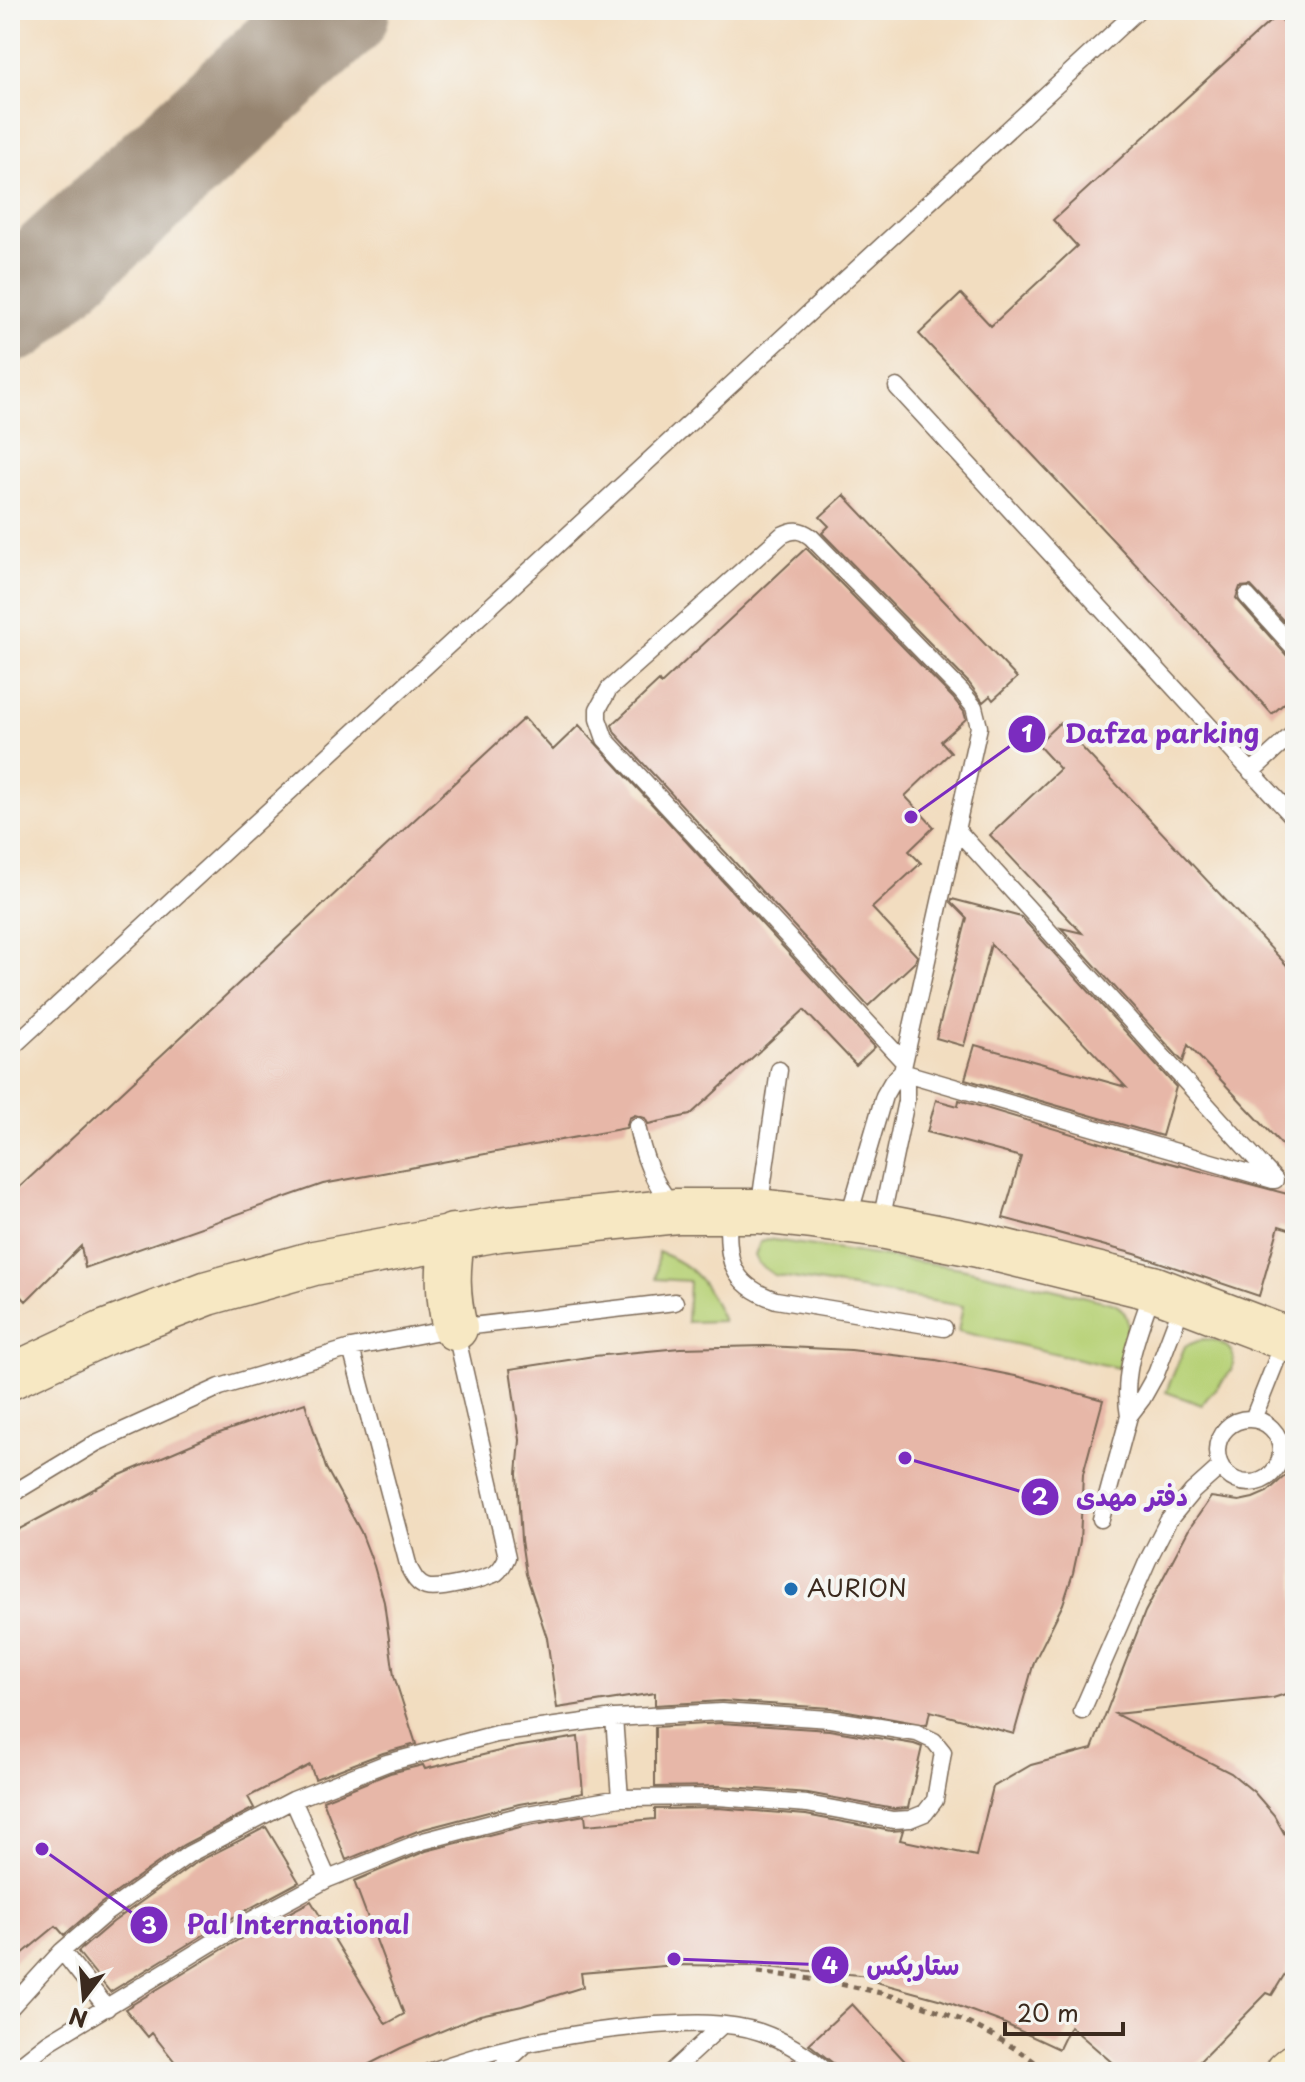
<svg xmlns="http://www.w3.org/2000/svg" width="1305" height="2082" font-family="'Playpen Sans','Playpen Sans Arabic',sans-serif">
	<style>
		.green { fill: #b8d278; stroke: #7a7e4b; stroke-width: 2 }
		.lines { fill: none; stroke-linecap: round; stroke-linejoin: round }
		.taxiway { stroke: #96846f; stroke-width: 106 }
		.building { fill: #e7b7a8 }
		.lane-casing { stroke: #7b6957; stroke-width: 19 }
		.secondary-casing { stroke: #7b6957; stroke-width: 47 }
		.path { stroke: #7b6957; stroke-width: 5; stroke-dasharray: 6 6; stroke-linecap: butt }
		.lane { stroke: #fff; stroke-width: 16 }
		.secondary { stroke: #f7e8c3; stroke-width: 44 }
		.poi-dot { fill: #1f6fb2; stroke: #f6f6f2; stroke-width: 3 }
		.labels { text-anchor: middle; stroke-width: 8; stroke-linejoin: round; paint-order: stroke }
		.poi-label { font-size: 24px; fill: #3b2a1e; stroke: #f6f6f2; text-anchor: start }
		.leader { fill: none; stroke: #7b2cbf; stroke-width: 3 }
		.callout-dot { fill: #7b2cbf; stroke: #f6f6f2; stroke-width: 3 }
		.mark-label { font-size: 24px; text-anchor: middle; font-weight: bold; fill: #fff }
		.callout-label { font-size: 26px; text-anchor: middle; font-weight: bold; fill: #7b2cbf; stroke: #f6f6f2; stroke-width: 8; stroke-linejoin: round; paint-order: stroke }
	</style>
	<rect width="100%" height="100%" fill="#f6f6f2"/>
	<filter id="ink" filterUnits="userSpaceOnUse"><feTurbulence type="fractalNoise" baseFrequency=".0125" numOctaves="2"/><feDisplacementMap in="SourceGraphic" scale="16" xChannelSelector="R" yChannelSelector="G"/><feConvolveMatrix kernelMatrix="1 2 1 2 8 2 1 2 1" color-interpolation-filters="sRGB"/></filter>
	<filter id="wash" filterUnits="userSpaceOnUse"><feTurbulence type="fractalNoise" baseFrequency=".006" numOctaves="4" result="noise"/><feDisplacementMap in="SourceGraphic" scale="32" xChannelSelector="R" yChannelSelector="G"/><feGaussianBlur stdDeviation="1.8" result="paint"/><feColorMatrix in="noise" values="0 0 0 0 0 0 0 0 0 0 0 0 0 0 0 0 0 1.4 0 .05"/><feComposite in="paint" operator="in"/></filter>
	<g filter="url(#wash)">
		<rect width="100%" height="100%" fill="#f2ddc0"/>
		<path class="green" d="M 767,1239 L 961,1268 L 1112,1303 C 1140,1314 1123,1347 1118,1368 L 958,1331 L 963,1306 L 774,1275 L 758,1263 L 755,1256 L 760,1242 Z
			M 658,1252 C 696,1266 707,1285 723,1321 L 687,1322 L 689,1281 L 656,1279 Z
			M 1203,1339 C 1219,1339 1241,1349 1231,1370 C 1226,1380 1210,1392 1202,1405 L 1166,1392 L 1185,1346 Z"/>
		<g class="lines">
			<path class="taxiway" d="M 10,310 L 337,10"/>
		</g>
		<g id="blocks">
			<path class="building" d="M 1277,15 L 1295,34 L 1295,633 L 1251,586 L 1240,587 L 1236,598 L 1287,656 L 1295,660 L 1295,694 L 1272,714 L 1173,604 L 919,334 L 961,294 L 991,326 L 1077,246 L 1053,220 Z
				M 844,495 L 1017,678 L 993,700 L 990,696 L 983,702 L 969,683 L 822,533 L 829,526 L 820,517 Z
				M 806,548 L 953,698 L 964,712 L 966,719 L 941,741 L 951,752 L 905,796 L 934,827 L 909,851 L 921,863 L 872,908 L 917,956 L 915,962 L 868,1006 L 615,733 L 612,725 L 659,681 L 661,684 Z
				M 524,718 L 553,750 L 579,725 L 875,1047 L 856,1065 L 804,1010 L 690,1115 L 648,1124 L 645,1118 L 635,1115 L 629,1118 L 626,1128 L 323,1184 L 85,1268 L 81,1246 L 26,1301 L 10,1284 L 10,1196 Z
				M 1059,723 L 1295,974 L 1295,1159 L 1188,1045 L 1183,1062 L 1061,928 L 1082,933 L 990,835 L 1060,769 L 1037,744 Z
				M 952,899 L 1021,917 L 1176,1087 L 1162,1136 L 965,1079 L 975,1045 L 1126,1087 L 991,944 L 964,1046 L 936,1038 L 967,918 L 951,902 Z
				M 936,1100 L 958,1106 L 959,1100 L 1155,1159 L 1295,1196 L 1295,1231 L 1279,1226 L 1259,1296 L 1135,1254 L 1003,1218 L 1021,1157 L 927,1132 Z
				M 765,1346 L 851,1350 L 936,1360 L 1020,1377 L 1103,1400 L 1083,1474 L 1080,1541 L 1073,1573 L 1063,1604 L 1034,1662 L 1014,1734 L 930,1711 L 927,1725 L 831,1708 L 722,1701 L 655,1705 L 655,1693 L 557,1708 L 547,1638 L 526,1574 L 521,1540 L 517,1474 L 520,1440 L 510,1369 L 594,1356 L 680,1348 Z
				M 305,1403 L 326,1468 L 361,1532 L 374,1566 L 384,1602 L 394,1676 L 416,1744 L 383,1753 L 315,1779 L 310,1765 L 248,1797 L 254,1808 L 183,1845 L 100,1904 L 64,1935 L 56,1926 L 10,1964 L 10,1534 L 118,1476 L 211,1436 Z
				M 1295,1467 L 1295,1691 L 1273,1698 L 1115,1714 L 1231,1773 L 1254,1792 L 1274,1815 L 1289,1842 L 1295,1860 L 1295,1948 L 1286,1972 L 1272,1995 L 1267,1993 L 1189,2072 L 1123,2072 L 1070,2026 L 1059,2049 L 1001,2022 L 942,2000 L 876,1982 L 880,1977 L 849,1974 L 814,1965 L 821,1972 L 756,1966 L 676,1965 L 581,1973 L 583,1987 L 522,2006 L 480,2015 L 401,2048 L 354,2072 L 183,2072 L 152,2033 L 148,2037 L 125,2009 L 238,1940 L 311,1901 L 386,2024 L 404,2014 L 354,1881 L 426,1851 L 524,1826 L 585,1815 L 586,1825 L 655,1819 L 655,1809 L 718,1808 L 806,1815 L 891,1831 L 903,1830 L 900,1840 L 976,1856 L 993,1787 L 1031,1765 L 1092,1749 L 1145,1612 L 1189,1529 L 1211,1497 L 1239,1501 L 1253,1498 L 1267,1492 Z
				M 721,1723 L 829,1730 L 914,1744 L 922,1747 L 908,1808 L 894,1809 L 808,1793 L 719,1786 L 655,1787 L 655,1727 Z
				M 578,1737 L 583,1793 L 519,1804 L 420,1830 L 346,1860 L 323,1800 L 390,1773 L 423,1765 L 425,1769 L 516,1747 Z
				M 266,1827 L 299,1882 L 228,1920 L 110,1992 L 78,1952 L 113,1922 L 195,1863 Z
				M 852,2004 L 915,2072 L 838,2072 L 834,2064 L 809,2044 Z
				M 793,2060 L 798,2063 L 810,2072 L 780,2072 Z"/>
		</g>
	</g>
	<g filter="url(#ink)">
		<use href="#blocks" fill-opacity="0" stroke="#7b6957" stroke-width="2"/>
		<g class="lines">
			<g class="lane-casing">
				<path id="lane" d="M 897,387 L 1295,819
					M 1247,596 L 1295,649
					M 1251,772 L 1295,732
					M 957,830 L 1275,1180
					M 10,1049 L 1138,10
					M 902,1072 L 1273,1180
					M 637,1126 C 643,1157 653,1182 673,1207
					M 759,1210 L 779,1070
					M 728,1212 C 728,1257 727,1284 776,1300 L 944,1328
					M 848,1219 L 884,1096 L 892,1082 L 902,1072
					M 880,1226 L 906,1101 L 906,1086 L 902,1072 L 979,727 L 974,707 L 961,691 L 811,537 C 800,529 794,529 782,535 L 609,689 L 598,709 L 598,719 L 605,739 L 904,1062
					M 351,1348 L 409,1568 C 414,1577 417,1584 426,1587 C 438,1591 485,1579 496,1573 C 501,1569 504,1564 507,1557 L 455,1329
					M 1129,1416 C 1121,1371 1139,1332 1153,1290
					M1217 1451a32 32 0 1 1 64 0a32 32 0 1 1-64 0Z
					M 1253,1419 L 1285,1339
					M 10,1495 L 96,1443 L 220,1387 L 351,1348 L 455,1328 L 675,1302
					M 1101,1519 L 1129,1416 L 1142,1399 L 1156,1374 L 1184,1300
					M 1082,1711 L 1148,1560 L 1168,1521 L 1192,1492 L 1221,1466
					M 614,1718 L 620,1798
					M 293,1800 L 328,1879
					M 62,1951 L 107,2008
					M 10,2008 L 62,1951 L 106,1913 L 189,1854 L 293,1800 L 387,1763 L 496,1734 L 614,1718 L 721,1712 L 830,1719 L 917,1733 L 934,1741 L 943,1752 L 935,1800 L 925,1813 L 910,1819 L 893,1820 L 807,1804 L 718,1797 L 620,1798 L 522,1815 L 423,1841 L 328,1879 L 233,1930 L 49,2042 L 11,2072
					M 429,2072 C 502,2045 579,2031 656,2025 C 689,2023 727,2021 760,2032 C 786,2041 807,2054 827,2072
					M 496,2072 L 526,2044
					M 671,2072 L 722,2025"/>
			</g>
			<g class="secondary-casing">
				<path id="secondary" d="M 453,1236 C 447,1269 447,1295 455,1328
					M 10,1377 L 104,1333 L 208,1293 L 314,1263 L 499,1229 L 677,1211 L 759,1211 L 812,1217 L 880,1226 L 978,1245 L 1153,1288 L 1295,1342
					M 1288,2072 L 1295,2066"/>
			</g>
			<path class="path" d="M 758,1972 C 862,1984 964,2005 1048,2072"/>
			<use href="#lane" class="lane"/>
			<use href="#secondary" class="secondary"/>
		</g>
	</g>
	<circle class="poi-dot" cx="791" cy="1589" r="8"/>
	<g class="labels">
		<g class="poi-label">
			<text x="807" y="1597">AURION</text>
		</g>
	</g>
	<path class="leader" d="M911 817L1027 734M905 1458L1040 1497M42 1849L149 1925M674 1959L830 1965"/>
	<g class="callout-dot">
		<circle cx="911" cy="817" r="8"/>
		<circle cx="905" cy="1458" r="8"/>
		<circle cx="42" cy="1849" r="8"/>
		<circle cx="674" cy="1959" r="8"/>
		<circle cx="1027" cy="734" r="20"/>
		<circle cx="1040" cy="1497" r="20"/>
		<circle cx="149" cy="1925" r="20"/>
		<circle cx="830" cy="1965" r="20"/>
	</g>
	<g class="mark-label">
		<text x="1027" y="742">1</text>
		<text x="1040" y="1505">2</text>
		<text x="149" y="1934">3</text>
		<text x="830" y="1974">4</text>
	</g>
	<g class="callout-label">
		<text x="1162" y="743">Dafza parking</text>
		<text x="1132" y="1506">دفتر مهدى</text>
		<text x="298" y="1934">Pal International</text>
		<text x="913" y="1975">ستاربكس</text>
	</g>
	<rect width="1305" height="2082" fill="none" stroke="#f6f6f2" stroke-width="40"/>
	<g transform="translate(84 1998) rotate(196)" stroke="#f6f6f2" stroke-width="6" paint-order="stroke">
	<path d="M0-6L14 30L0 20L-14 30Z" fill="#3b2a1e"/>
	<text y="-12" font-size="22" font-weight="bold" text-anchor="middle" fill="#3b2a1e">N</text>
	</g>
	<path d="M1005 2022v12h118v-12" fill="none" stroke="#3b2a1e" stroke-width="4"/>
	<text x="1017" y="2022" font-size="24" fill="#3b2a1e" stroke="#f6f6f2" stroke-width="6" paint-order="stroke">20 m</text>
</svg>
